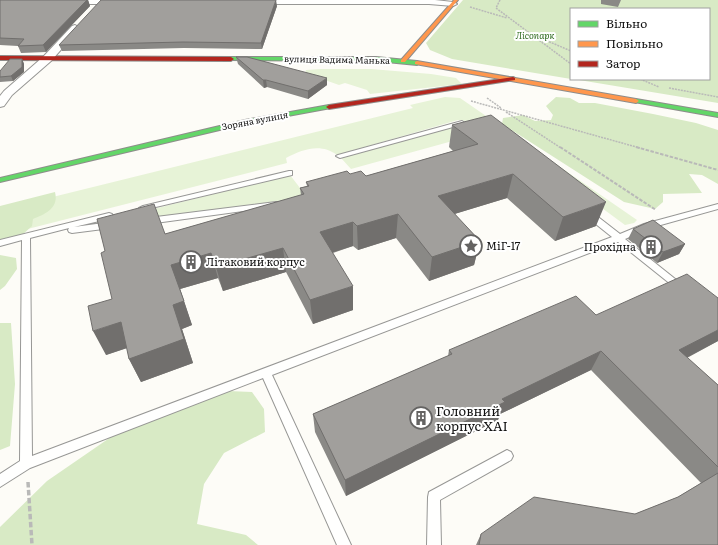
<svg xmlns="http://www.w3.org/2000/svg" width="718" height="545" font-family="Literata,serif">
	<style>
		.green { fill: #e7f3d7 }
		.forest { fill: #d8eac5 }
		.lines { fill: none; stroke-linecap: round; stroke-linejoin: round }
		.lane-casing { stroke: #979795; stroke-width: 2 }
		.street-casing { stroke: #979795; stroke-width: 2 }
		.fast-casing { stroke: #8e8d8b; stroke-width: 2 }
		.slow-casing { stroke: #8e8d8b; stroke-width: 2 }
		.jam-casing { stroke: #8e8d8b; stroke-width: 2 }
		.path-far2 { stroke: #b9b9b8; stroke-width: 1.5; stroke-dasharray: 2 1; stroke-linecap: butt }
		.path-far1 { stroke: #b9b9b8; stroke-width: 2; stroke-dasharray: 3.5 1.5; stroke-linecap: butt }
		.path { stroke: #b9b9b8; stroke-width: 3.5; stroke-dasharray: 5.5 2.5; stroke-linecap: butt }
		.lane { fill: #fffffe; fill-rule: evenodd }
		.street { fill: #fffffe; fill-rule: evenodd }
		.fast { fill: #63d668; fill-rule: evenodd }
		.slow { fill: #ff974d; fill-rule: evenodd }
		.jam { fill: #b3261e; fill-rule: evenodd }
		.wall { fill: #8a8986 }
		.shaded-wall { fill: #716f6d }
		.building { fill: #a19f9c; stroke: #716f6d }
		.labels { text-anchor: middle; stroke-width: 4; stroke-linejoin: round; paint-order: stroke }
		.far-park-label { font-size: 9px; font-style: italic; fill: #2f6b1f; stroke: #fff }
		.far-street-label { font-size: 9px; fill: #111; stroke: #fff }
		.poi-label { font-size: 11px; fill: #111; stroke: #fff; text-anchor: start }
		.near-poi-label { font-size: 13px; fill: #111; stroke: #fff; text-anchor: start }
	</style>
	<rect width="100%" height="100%" fill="#fdfcf7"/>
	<path class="green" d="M 321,69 L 371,69 L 431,74 L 456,78 L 462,84 L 370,94 L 367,90 L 345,83 L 339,85 L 305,73 L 306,70 Z
		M 445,97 L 460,98 L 637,220 L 634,223 L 625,225 L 493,128 L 477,122 L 458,120 L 337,155 C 321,143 303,149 286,158 L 287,163 L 0,236 L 0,210 L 413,108 L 410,105 Z
		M 458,126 L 478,134 L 351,169 L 341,158 Z
		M 290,175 L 307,197 L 77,228 Z"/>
	<path class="forest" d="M 463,0 L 718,0 L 718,103 L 573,79 L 709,79 L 709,9 L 571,9 L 571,79 L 452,59 L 430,50 L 426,43 Z
		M 556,97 L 570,98 L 579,103 L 595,103 L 653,114 L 696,123 L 718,130 L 718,184 L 702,175 L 689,174 L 702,193 L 663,194 L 663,202 L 655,209 L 624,202 L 502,124 L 503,118 L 523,115 L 535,121 L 551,120 L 553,115 L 546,106 Z
		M 55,192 C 59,208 46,214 33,219 L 32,226 L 21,236 L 0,242 L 0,206 Z
		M 0,255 L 16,258 L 17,269 L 5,286 L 0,290 Z
		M 0,323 L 11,323 L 15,384 L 10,446 L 0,450 Z
		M 228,391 L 252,392 L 264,409 L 265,432 L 224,453 L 204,484 L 197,524 L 246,535 L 258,545 L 0,545 L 0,527 L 47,481 L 124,428 Z"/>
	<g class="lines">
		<g class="lane-casing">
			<path id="lane" d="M 462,121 L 465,123 L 464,124 L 340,158 L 336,156 L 338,155 Z
				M 289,171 L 292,171 L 292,175 L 143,210 L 139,208 L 143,206 Z
				M 276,202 L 279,202 L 280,204 L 279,206 L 148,224 L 144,221 L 148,218 Z
				M 718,204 L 718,209 L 650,228 L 625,239 L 684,286 L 686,288 L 684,290 L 678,290 L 618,242 L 272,375 L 351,545 L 337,545 L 263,378 L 30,468 L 0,487 L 0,474 L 20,461 L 22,240 L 0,246 L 0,240 L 109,213 L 112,214 L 113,216 L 112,218 L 74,227 L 111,222 L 115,225 L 111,228 L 72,233 L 69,232 L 68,230 L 69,228 L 30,238 L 32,456 L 612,237 L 587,217 L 586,215 L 587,213 L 593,213 L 620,234 L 644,224 Z
				M 507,450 L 511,452 L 513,456 L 511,460 L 440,500 L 441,545 L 427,545 L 428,497 L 429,492 Z"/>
		</g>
		<g class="street-casing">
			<path id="street" d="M 64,0 L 124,0 L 126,2 L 122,4 L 66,4 L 62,2 Z
				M 251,0 L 435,0 L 453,2 L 457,4 L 453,6 L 429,4 L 254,4 L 250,2 Z
				M 75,25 L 80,28 L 51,61 L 12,95 L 4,106 L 0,107 L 0,96 L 4,91 L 43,57 L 72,26 Z"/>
		</g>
		<g class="fast-casing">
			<path id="fast" d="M 231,57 L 376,57 L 417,61 L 420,63 L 417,65 L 376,61 L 229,60 L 228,59 Z
				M 636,99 L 718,113 L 718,117 L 634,102 L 634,100 Z
				M 329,105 L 332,107 L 331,108 L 245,124 L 0,182 L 0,178 L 245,120 Z"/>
		</g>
		<g class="slow-casing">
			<path id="slow" d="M 454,0 L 458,0 L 405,62 L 401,62 L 401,60 Z
				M 417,61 L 636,99 L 639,101 L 636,103 L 415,64 L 415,62 Z"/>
		</g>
		<g class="jam-casing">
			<path id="jam" d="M 0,56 L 231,57 L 234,59 L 231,61 L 0,60 Z
				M 513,77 L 515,78 L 515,80 L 329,109 L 326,107 L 329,105 Z"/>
		</g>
		<path class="path-far2" d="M 500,0 L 496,8 L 571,64
			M 470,7 L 507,18
			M 538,37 L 571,51
			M 640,79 L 659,87
			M 669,88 L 718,97
			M 487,98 L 501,108
			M 471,101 L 640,148
			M 506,112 L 561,148"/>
		<path class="path-far1" d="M 560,147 L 656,210
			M 636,147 L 718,170"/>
		<path class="path" d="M 28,482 L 32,545"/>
		<use href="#lane" class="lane"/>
		<use href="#street" class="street"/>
		<use href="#fast" class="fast"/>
		<use href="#slow" class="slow"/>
		<use href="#jam" class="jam"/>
	</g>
	<path class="wall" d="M 0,0 L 88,0 L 90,6 L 46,52 L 21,53 L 18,46 L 0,45 Z
		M 601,0 L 621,0 L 618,7 L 601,4 Z
		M 277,6 L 262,49 L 184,48 L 62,51 L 59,45 Z
		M 236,57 L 327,85 L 308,99 L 267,87 L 264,88 L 238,64 Z
		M 22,59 L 24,64 L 24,72 L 13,81 L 0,82 L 0,71 Z
		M 452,125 L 596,226 L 555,241 L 507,198 L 454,214 L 480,241 L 474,265 L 429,281 L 396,238 L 358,250 L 353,246 L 333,253 L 353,310 L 313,324 L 286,272 L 223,291 L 218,278 L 180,289 L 192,325 L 182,329 L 193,363 L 141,382 L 129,359 L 127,348 L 106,355 L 112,299 L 165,234 L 301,195 L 300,188 L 307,186 L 306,182 L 350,174 L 366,176 L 453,151 L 449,147 Z
		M 633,229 L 685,244 L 679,254 L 657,263 L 628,239 Z
		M 718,298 L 718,341 L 687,358 L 718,385 L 718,545 L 476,545 L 481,534 L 635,514 L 678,497 L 701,483 L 591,370 L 500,414 L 498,420 L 346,496 L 315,432 L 313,414 L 448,356 L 449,350 L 596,315 Z"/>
	<path class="shaded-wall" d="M 87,0 L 88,0 L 90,6 L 46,52 L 43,45 Z
		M 276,0 L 277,6 L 262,49 L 261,43 Z
		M 22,59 L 24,64 L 24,72 L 13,81 L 11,76 Z
		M 327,78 L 327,85 L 308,99 L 308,91 Z
		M 263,80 L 266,80 L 267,87 L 264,88 Z
		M 513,174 L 507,198 L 435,220 L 438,196 Z
		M 606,202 L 596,226 L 555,241 L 563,217 Z
		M 398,214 L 396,238 L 358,250 L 357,226 Z
		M 353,222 L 353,246 L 321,256 L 320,232 Z
		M 480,241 L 474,265 L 429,281 L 432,257 Z
		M 685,244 L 679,254 L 657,263 L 663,252 Z
		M 283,248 L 286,272 L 223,291 L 216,267 Z
		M 211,253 L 218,278 L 180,289 L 192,325 L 182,329 L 193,363 L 141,382 L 129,359 L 173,305 L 171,265 Z
		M 353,286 L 353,310 L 313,324 L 310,300 Z
		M 121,322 L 133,346 L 106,355 L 93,331 Z
		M 718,330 L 718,341 L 665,369 L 679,350 Z
		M 601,351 L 591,370 L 500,414 L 498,420 L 346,496 L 345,480 L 502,399 Z"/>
	<path class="building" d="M 0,0 L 87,0 L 43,45 L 18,46 L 24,39 L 0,38 Z
		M 101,0 L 276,0 L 261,43 L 183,42 L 59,45 Z
		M 236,57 L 247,57 L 327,78 L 308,91 L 266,80 L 263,80 Z
		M 10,59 L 22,59 L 22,67 L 11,76 L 0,77 L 0,71 Z
		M 491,115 L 606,202 L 563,217 L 513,174 L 438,196 L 480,241 L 432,257 L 398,214 L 357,226 L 353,222 L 320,232 L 353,286 L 310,300 L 283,248 L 216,267 L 211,253 L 171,265 L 184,301 L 173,305 L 184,339 L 129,359 L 121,322 L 93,331 L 88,306 L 112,299 L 101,253 L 105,251 L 97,219 L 154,204 L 165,234 L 304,194 L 300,188 L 309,186 L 306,182 L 347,171 L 350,174 L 361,171 L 366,176 L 478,144 L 452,125 Z
		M 653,220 L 685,244 L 663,252 L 633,229 Z
		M 687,274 L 718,298 L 718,330 L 679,350 L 718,385 L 718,467 L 601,351 L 502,399 L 505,402 L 345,480 L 313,414 L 452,354 L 449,350 L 576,296 L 596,315 Z
		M 718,473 L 718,545 L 479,545 L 481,534 L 534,497 L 635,514 L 678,497 Z"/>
	<defs>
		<g id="sight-ring" transform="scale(1.15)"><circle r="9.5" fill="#fff" stroke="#646362" stroke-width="1.5"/><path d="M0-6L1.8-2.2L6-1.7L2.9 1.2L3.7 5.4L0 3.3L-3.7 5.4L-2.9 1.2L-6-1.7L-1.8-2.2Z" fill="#646362"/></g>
		<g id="building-ring" transform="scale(1.15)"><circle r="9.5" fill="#fff" stroke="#646362" stroke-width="1.5"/><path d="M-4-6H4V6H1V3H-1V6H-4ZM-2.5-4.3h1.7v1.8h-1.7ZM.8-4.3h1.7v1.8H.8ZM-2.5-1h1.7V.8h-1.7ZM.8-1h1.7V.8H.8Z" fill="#646362"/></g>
	</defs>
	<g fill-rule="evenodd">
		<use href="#sight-ring" x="471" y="246"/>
		<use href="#building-ring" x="651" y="247"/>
		<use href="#building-ring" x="191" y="262"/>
		<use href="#building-ring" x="421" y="418"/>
	</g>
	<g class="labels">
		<g class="far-park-label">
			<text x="535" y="39">Лісопарк</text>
		</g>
		<g class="far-street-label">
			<text transform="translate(337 60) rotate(1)" y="3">вулиця Вадима Манька</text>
			<text transform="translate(255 121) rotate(-11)" y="3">Зоряна вулиця</text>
		</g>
		<g class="poi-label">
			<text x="486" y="250">МіГ-17</text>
			<text x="636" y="251" text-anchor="end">Прохідна</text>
			<text x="206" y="266">Літаковий корпус</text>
		</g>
		<g class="near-poi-label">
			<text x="436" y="416">Головний<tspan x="436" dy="15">корпус ХАІ</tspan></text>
		</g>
	</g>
	<rect x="570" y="8" width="140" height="72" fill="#ffffff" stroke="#a0a0a0"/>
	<rect x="578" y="21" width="20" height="6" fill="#63d668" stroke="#a0a0a0"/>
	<text x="606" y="28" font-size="12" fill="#111111">Вільно</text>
	<rect x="578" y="41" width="20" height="6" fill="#ff974d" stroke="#a0a0a0"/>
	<text x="606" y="48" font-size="12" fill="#111111">Повільно</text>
	<rect x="578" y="61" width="20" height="6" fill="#b3261e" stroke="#a0a0a0"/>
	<text x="606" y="68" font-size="12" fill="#111111">Затор</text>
</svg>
